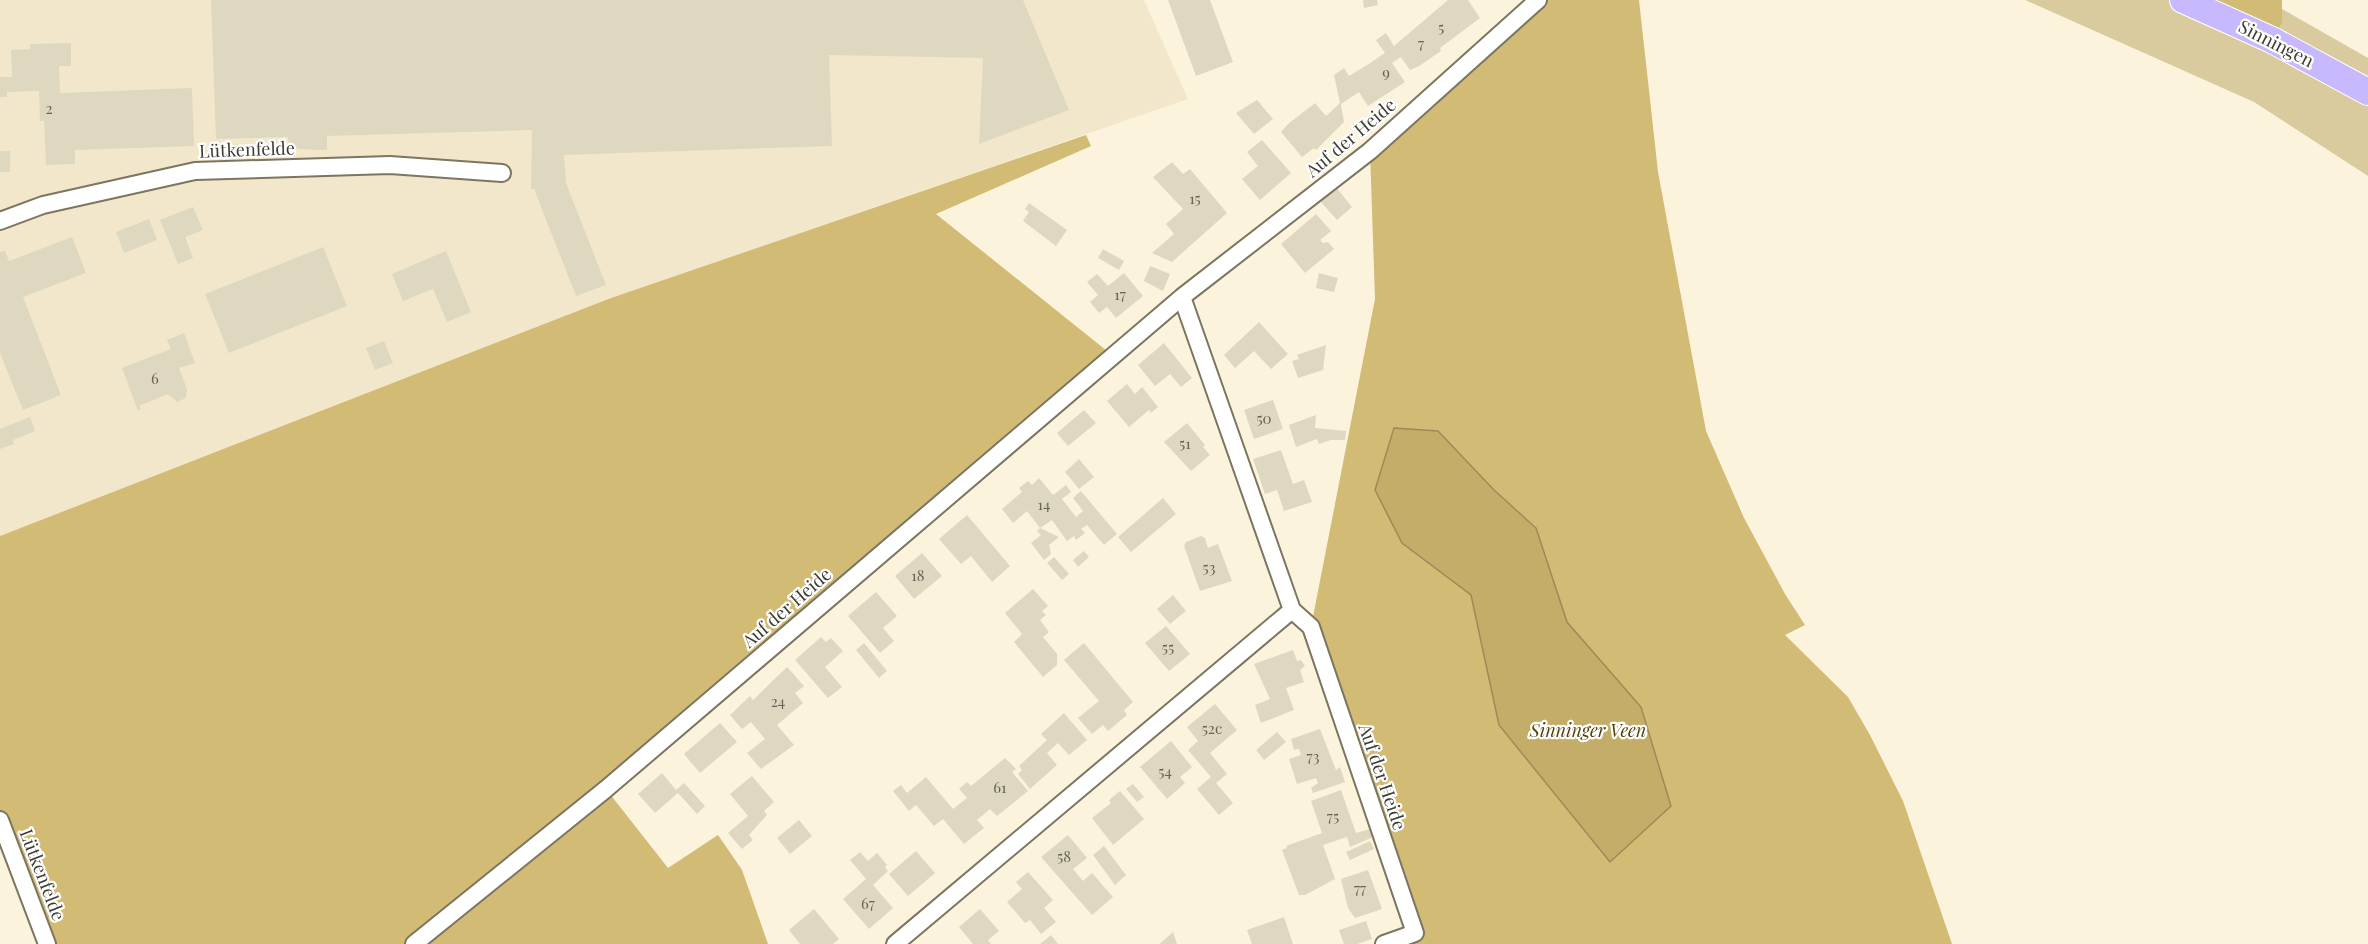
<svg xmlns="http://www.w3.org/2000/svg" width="2368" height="944" font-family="'Playfair Display',serif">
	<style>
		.built { fill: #f2e7ca }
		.green { fill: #dacb9f }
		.forest { fill: #d2bb75; fill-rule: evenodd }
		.water { fill: #c4ad68; stroke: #9c8b58; stroke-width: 1.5 }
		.building { fill: #dfd8c1 }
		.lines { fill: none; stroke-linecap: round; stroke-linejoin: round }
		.street-casing { stroke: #7c7560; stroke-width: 20 }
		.primary-casing { stroke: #fff; stroke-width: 28 }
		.street { stroke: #fff; stroke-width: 16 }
		.primary { stroke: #c8b9fe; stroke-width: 26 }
		.labels { text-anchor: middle; stroke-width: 4.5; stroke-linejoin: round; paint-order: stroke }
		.number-label { font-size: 15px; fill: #666256 }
		.street-label { font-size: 18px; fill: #3e3b32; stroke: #fff }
		.park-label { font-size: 18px; font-style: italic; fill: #514107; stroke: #fff }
	</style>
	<rect width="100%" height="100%" fill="#fbf3dc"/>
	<path class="built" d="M 0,0 L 1144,0 L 1188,99 L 611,298 L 0,536 Z"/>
	<path class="green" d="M 2025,0 L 2183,0 L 2282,23 L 2282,9 L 2368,58 L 2368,176 L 2254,102 Z"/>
	<path class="forest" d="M 1538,0 L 1639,0 L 1658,172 L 1706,431 L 1744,518 L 1785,594 L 1805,625 L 1785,635 L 1848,697 L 1870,735 L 1903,801 L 1952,944 L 1384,944 L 1414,933 L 1311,627 L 1375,299 L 1370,151 ZM 1394,428 L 1494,490 L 1536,527 L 1566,622 L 1641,707 L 1611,862 L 1499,725 L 1471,595 L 1402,543 L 1375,490 Z
		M 2183,0 L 2282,0 L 2282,23 L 2272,40 Z
		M 1086,135 L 1091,146 L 936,214 L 1112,355 L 606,789 L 668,868 L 718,835 L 742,870 L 768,944 L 47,944 L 0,820 L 0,536 L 611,298 Z"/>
	<path class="water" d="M 1394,428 L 1438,431 L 1494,490 L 1536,528 L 1567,622 L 1641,707 L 1671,806 L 1610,862 L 1499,725 L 1471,595 L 1402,543 L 1375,490 Z"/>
	<path class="building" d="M 211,0 L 1023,0 L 1069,110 L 979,144 L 983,58 L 829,55 L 832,146 L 564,155 L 566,183 L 606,285 L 576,296 L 534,189 L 531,189 L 532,130 L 327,136 L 327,150 L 318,150 L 289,148 L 288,137 L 216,139 Z
		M 1168,0 L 1210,0 L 1233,62 L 1196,76 Z
		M 1363,0 L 1377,0 L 1378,5 L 1364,8 Z
		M 1448,0 L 1468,0 L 1480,18 L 1440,48 L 1441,51 L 1419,66 L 1410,70 L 1401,57 L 1392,63 L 1405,82 L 1368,106 L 1359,92 L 1341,104 L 1344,122 L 1316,150 L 1314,148 L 1302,157 L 1281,132 L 1288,124 L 1315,103 L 1326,116 L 1340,103 L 1334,75 L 1344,68 L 1349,76 L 1367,65 L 1385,53 L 1376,40 L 1386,33 L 1394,46 Z
		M 71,43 L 71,66 L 59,66 L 60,93 L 192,88 L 194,146 L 75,150 L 75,164 L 46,165 L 44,121 L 40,121 L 39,91 L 7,92 L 7,97 L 0,97 L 0,77 L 12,77 L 11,50 L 30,49 L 30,44 Z
		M 1257,100 L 1273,119 L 1254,134 L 1236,113 Z
		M 1262,140 L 1291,173 L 1260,200 L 1242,179 L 1258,166 L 1247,152 Z
		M 0,151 L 10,151 L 10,172 L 0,172 Z
		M 1172,162 L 1183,174 L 1190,169 L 1227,213 L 1172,262 L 1152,253 L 1174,234 L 1166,224 L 1183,209 L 1153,177 Z
		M 1336,187 L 1352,207 L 1337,220 L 1320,201 Z
		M 1029,203 L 1067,230 L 1056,246 L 1023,221 L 1029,212 L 1025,209 Z
		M 193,207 L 203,230 L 185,237 L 193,258 L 178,264 L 160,220 Z
		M 1316,214 L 1331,231 L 1320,240 L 1323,243 L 1328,242 L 1334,249 L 1305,273 L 1281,244 Z
		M 149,219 L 157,240 L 124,253 L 116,232 Z
		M 72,237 L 86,273 L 23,297 L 61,395 L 23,410 L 0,353 L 0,252 L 5,251 L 9,261 Z
		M 323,247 L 347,306 L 229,353 L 205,294 Z
		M 1103,249 L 1124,261 L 1119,270 L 1098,258 Z
		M 446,251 L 471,312 L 447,322 L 433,289 L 403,301 L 392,274 Z
		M 1150,266 L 1170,274 L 1163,291 L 1144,281 Z
		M 1124,273 L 1143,296 L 1116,318 L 1107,307 L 1099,313 L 1090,302 L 1098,295 L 1087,282 L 1097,274 L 1108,286 Z
		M 1319,273 L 1338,278 L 1334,292 L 1316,288 Z
		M 1259,322 L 1288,354 L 1271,369 L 1254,351 L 1235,368 L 1224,355 Z
		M 184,333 L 195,363 L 179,368 L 187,389 L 186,398 L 177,402 L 168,394 L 139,406 L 141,409 L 138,411 L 122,368 L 171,349 L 167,340 Z
		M 384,341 L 393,363 L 375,370 L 366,348 Z
		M 1164,343 L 1192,378 L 1181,387 L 1170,374 L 1155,386 L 1138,365 Z
		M 1326,345 L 1323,370 L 1298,378 L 1292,361 L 1299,359 L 1297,355 Z
		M 1127,384 L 1135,394 L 1142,387 L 1158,407 L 1151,413 L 1149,410 L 1129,427 L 1107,401 Z
		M 1273,400 L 1283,429 L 1254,439 L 1244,410 Z
		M 1084,410 L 1096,423 L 1068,446 L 1057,433 Z
		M 1316,415 L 1315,428 L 1346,431 L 1345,440 L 1331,440 L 1319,444 L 1317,439 L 1296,447 L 1289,425 Z
		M 30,417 L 35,431 L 13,440 L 14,444 L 0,449 L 0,429 Z
		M 1187,423 L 1205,445 L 1203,447 L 1210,455 L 1191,471 L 1164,442 Z
		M 1281,450 L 1293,484 L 1304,480 L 1312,502 L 1284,511 L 1277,490 L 1265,494 L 1253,459 Z
		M 1079,459 L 1094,477 L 1079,489 L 1065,472 Z
		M 1039,478 L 1053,495 L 1066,485 L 1071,492 L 1062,499 L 1076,517 L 1083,511 L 1073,498 L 1081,491 L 1117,534 L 1104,545 L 1087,525 L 1081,529 L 1085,533 L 1076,540 L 1074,536 L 1067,541 L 1052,520 L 1040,528 L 1027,511 L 1013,523 L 1002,509 L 1022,492 L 1019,488 L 1028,481 L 1032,485 Z
		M 1163,498 L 1176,514 L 1131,552 L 1118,537 Z
		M 967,515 L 1010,566 L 992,582 L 971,556 L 961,564 L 939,539 Z
		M 1040,528 L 1059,537 L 1049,545 L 1051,554 L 1044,560 L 1031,543 L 1041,535 L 1037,531 Z
		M 1201,536 L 1205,538 L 1208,548 L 1218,544 L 1232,581 L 1200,591 L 1184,546 L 1186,542 Z
		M 1084,551 L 1089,557 L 1078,567 L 1073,560 Z
		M 922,553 L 942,576 L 914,599 L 895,576 Z
		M 1054,557 L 1069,574 L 1062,580 L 1047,563 Z
		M 1033,589 L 1048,606 L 1042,611 L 1046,615 L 1040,620 L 1049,632 L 1043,637 L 1057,654 L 1057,665 L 1043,677 L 1014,642 L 1022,634 L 1005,613 Z
		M 876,592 L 897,616 L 883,628 L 894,641 L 880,653 L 848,616 Z
		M 1173,595 L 1186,611 L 1170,624 L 1157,609 Z
		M 1166,626 L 1190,654 L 1169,671 L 1145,643 Z
		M 821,637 L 826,642 L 831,638 L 843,651 L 825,667 L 842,687 L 828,698 L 795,660 Z
		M 864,643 L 887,671 L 879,678 L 856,650 Z
		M 1084,643 L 1133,702 L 1124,710 L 1127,715 L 1108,731 L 1103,725 L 1092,734 L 1078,718 L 1099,701 L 1064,660 Z
		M 1293,650 L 1297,661 L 1301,660 L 1305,666 L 1300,670 L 1304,682 L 1286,688 L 1294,710 L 1261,723 L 1255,705 L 1270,699 L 1254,664 Z
		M 787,667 L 804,686 L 795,693 L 803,703 L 777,725 L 794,745 L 761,769 L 747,753 L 765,739 L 751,722 L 742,729 L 730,715 L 750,696 L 753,700 Z
		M 1215,704 L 1237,730 L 1210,753 L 1227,774 L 1216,783 L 1233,803 L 1219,815 L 1197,789 L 1211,777 L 1188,750 L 1198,741 L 1187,727 Z
		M 1064,713 L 1087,740 L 1069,755 L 1058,743 L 1047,753 L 1057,765 L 1030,789 L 1018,774 L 1022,770 L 1019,766 L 1047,740 L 1041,734 Z
		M 720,723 L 737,742 L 700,773 L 684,754 Z
		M 1320,729 L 1336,770 L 1340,767 L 1345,782 L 1313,793 L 1311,788 L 1318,783 L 1316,778 L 1297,784 L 1289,759 L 1301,755 L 1299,749 L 1294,750 L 1291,739 Z
		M 1277,732 L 1286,742 L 1264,760 L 1256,750 Z
		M 1171,741 L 1192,767 L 1180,777 L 1185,783 L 1167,799 L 1140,767 Z
		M 1005,758 L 1016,769 L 1012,772 L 1028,791 L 997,816 L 990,809 L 977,820 L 984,828 L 964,844 L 943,819 L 934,826 L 916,805 L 909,811 L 893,791 L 901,785 L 907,793 L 926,777 L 953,809 L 967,798 L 959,789 L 967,782 L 971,786 Z
		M 662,773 L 676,790 L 684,783 L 705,806 L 697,814 L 678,793 L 655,813 L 638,794 Z
		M 752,776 L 774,802 L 764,811 L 767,815 L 749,835 L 753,840 L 742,849 L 728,833 L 748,816 L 730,794 Z
		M 1133,784 L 1144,797 L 1137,802 L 1126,789 Z
		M 1341,790 L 1356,833 L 1370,829 L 1373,837 L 1350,847 L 1347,837 L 1323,845 L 1335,879 L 1305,895 L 1299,895 L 1282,850 L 1287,848 L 1286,846 L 1322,833 L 1311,801 Z
		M 1120,791 L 1144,819 L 1113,845 L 1092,818 L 1111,803 L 1109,800 Z
		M 799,820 L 812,836 L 790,854 L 777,838 Z
		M 1068,835 L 1087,858 L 1073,869 L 1083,881 L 1092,873 L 1113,897 L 1092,915 L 1041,857 Z
		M 1370,841 L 1374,849 L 1350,860 L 1346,852 Z
		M 1104,846 L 1126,875 L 1115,885 L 1093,855 Z
		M 916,851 L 935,873 L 908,896 L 889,874 Z
		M 860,852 L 868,861 L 877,853 L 887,865 L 885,867 L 888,871 L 873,885 L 893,908 L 869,929 L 843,899 L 866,879 L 850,860 Z
		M 1368,870 L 1382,909 L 1355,918 L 1348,908 L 1341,879 Z
		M 1028,872 L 1053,900 L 1044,908 L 1056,922 L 1041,934 L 1030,920 L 1025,923 L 1007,902 L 1022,889 L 1016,882 Z
		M 814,909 L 839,939 L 833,944 L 800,944 L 789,930 Z
		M 980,909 L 999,931 L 988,940 L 991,944 L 973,944 L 959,927 Z
		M 1284,917 L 1293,944 L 1252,944 L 1247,930 Z
		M 1366,921 L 1372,939 L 1357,944 L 1344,944 L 1339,930 Z
		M 1173,932 L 1177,944 L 1159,944 L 1163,941 Z
		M 1051,935 L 1058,944 L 1040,944 Z"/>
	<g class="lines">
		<g class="street-casing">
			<path id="street" d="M 0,221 L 43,205 L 195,171 L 390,165 L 502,173
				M 1182,297 L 1370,151 L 1538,0
				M 0,820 L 47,944
				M 414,944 L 606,789 L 1182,297 L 1292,610 L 1311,627 L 1415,933 L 1384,944
				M 895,944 L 1292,610"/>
		</g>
		<g class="primary-casing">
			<path id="primary" d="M 2183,0 L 2272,40 L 2368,92"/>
		</g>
		<use href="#street" class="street"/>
		<use href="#primary" class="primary"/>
	</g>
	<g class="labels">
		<g class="number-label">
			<text x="1441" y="33">5</text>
			<text x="1421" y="49">7</text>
			<text x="1386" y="78">9</text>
			<text x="49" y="114">2</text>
			<text x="1195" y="204">15</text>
			<text x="1120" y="300">17</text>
			<text x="155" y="384">6</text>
			<text x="1264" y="424">50</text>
			<text x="1185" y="449">51</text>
			<text x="1044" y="510">14</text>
			<text x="1209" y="573">53</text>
			<text x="918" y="581">18</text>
			<text x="1168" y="653">55</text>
			<text x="778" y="707">24</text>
			<text x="1212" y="734">52c</text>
			<text x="1313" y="762">73</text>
			<text x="1165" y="777">54</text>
			<text x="1000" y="793">61</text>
			<text x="1333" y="822">75</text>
			<text x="1064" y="862">58</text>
			<text x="1360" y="894">77</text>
			<text x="868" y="909">67</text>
		</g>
		<g class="street-label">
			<text transform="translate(2276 44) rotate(27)" y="6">Sinningen</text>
			<text transform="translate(1351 138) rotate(-40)" y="6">Auf der Heide</text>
			<text transform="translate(247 150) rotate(-2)" y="6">Lütkenfelde</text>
			<text transform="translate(787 608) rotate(-41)" y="6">Auf der Heide</text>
			<text transform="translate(1382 777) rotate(71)" y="6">Auf der Heide</text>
			<text transform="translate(42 875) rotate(69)" y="6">Lütkenfelde</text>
		</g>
		<g class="park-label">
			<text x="1588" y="737">Sinninger Veen</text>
		</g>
	</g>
</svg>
